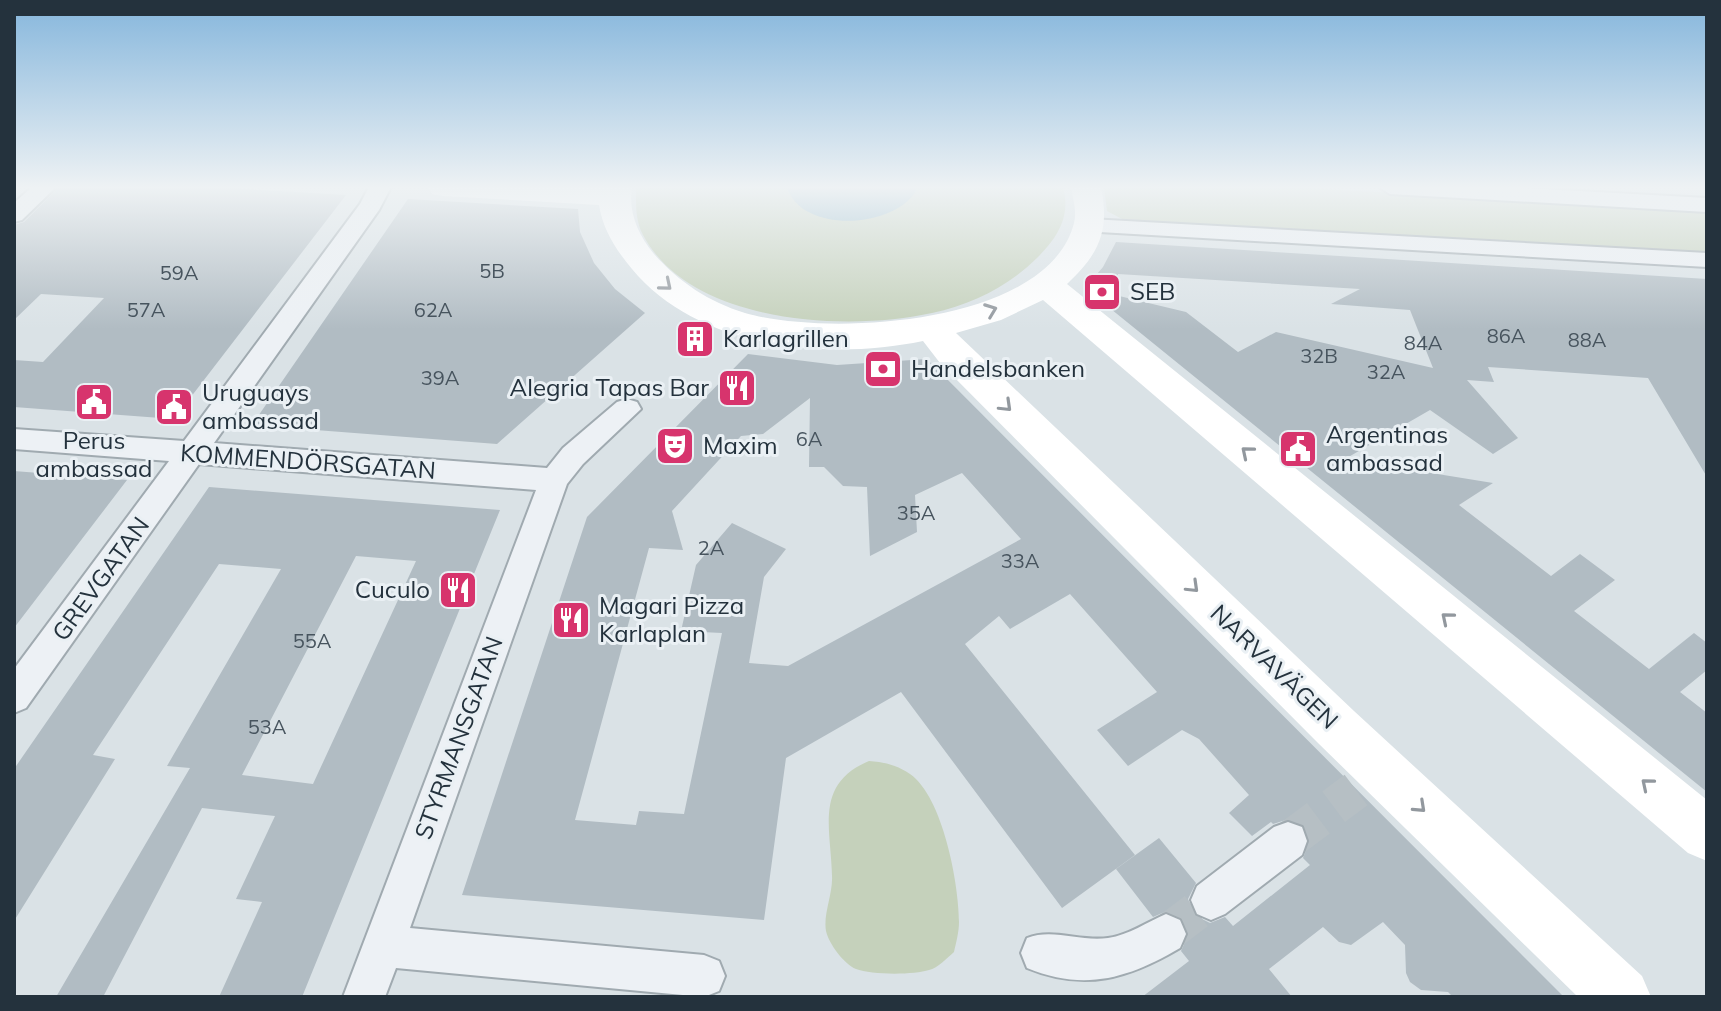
<svg xmlns="http://www.w3.org/2000/svg" width="1721" height="1011" font-family="Mulish,sans-serif">
	<style>
		.green { fill: #c5d1bb }
		.water { fill: #92b8ca }
		.building { fill: #b1bcc3; fill-rule: evenodd }
		.lines { fill: none; stroke-linecap: round; stroke-linejoin: round }
		.street-tunnel { stroke: #b6bfc4; stroke-width: 38; stroke-dasharray: 38 19; stroke-linecap: butt }
		.street-casing { stroke: #a0aab0; stroke-width: 4 }
		.street { fill: #edf1f5; fill-rule: evenodd }
		.secondary { fill: #fff; fill-rule: evenodd }
		.oneway { stroke: #92989e }
		.labels { text-anchor: middle; stroke-width: 6; stroke-linejoin: round; paint-order: stroke }
		.number-label { font-size: 20px; fill: #47545e }
		.poi-label { font-size: 24px; fill: #24323d; stroke: #eaf0f4; text-anchor: start }
		.street-label { font-size: 24px; fill: #24323d; stroke: #eaf0f4 }
	</style>
	<rect width="100%" height="100%" fill="#dae2e6"/>
	<path class="green" d="M 636,187 L 1063,187 C 1071,216 1058,237 1038,257 C 1009,286 973,304 932,313 C 846,332 690,324 643,235 C 635,220 636,203 636,187 Z
		M 1104,187 L 1290,187 L 1707,211 L 1707,255 L 1122,219 L 1107,211 Z
		M 869,761 C 884,762 897,765 910,774 C 943,797 959,884 959,922 C 959,932 956,943 954,952 C 947,958 938,968 929,970 C 914,975 871,975 856,969 C 844,964 829,944 826,931 C 823,914 833,894 832,876 C 831,828 814,784 869,761 Z"/>
	<path class="water" d="M 787,187 L 918,187 C 899,229 801,235 787,187 Z"/>
	<path class="building" d="M 59,187 L 214,187 L 346,195 L 174,419 L 14,407 L 14,360 L 43,362 L 104,298 L 41,294 L 14,320 L 14,225 L 24,222 Z
		M 408,199 L 578,209 L 580,232 L 594,263 L 615,289 L 645,313 L 497,444 L 252,425 Z
		M 1116,242 L 1707,279 L 1707,477 L 1648,378 L 1488,367 L 1494,382 L 1467,380 L 1518,438 L 1493,454 L 1430,410 L 1345,459 L 1493,483 L 1459,505 L 1551,576 L 1580,554 L 1615,580 L 1574,611 L 1649,669 L 1694,633 L 1707,643 L 1707,670 L 1680,692 L 1707,713 L 1707,792 L 1085,288 L 1103,267 ZM 1118,274 L 1360,289 L 1331,304 L 1410,310 L 1433,368 L 1276,332 L 1238,352 L 1186,312 L 1115,295 Z
		M 748,354 L 837,365 L 927,359 L 1564,997 L 1453,997 L 1448,992 L 1421,990 L 1410,982 L 1406,973 L 1405,945 L 1383,922 L 1351,945 L 1339,942 L 1323,927 L 1269,969 L 1292,997 L 1142,997 L 1189,961 L 1181,951 L 1189,933 L 1181,917 L 1167,911 L 1153,917 L 1116,869 L 1159,838 L 1196,883 L 1188,899 L 1194,915 L 1210,923 L 1225,917 L 1233,926 L 1310,865 L 1303,858 L 1310,840 L 1303,824 L 1289,819 L 1273,824 L 1271,822 L 1252,836 L 1229,813 L 1249,795 L 1199,739 L 1182,730 L 1128,766 L 1097,730 L 1157,692 L 1070,594 L 1010,629 L 999,616 L 965,644 L 1135,855 L 1062,908 L 901,692 L 786,758 L 764,920 L 462,895 L 587,517 ZM 810,398 L 809,467 L 824,467 L 843,486 L 867,487 L 870,556 L 917,532 L 915,495 L 962,473 L 1021,539 L 788,666 L 749,663 L 764,577 L 786,549 L 732,523 L 696,565 L 681,631 L 722,633 L 684,814 L 639,811 L 636,825 L 575,820 L 649,548 L 683,550 L 672,511 L 741,436 L 763,434 Z
		M 14,471 L 127,480 L 14,628 Z
		M 209,487 L 500,510 L 302,997 L 219,997 L 262,902 L 236,899 L 275,816 L 202,808 L 103,997 L 56,997 L 190,768 L 167,766 L 281,569 L 219,564 L 93,755 L 115,759 L 14,921 L 14,769 ZM 356,556 L 416,561 L 313,784 L 242,775 Z"/>
	<g class="lines">
		<path class="street-tunnel" d="M 1288,841 L 1356,790
			M 1166,934 L 1211,900"/>
		<g class="street-casing">
			<path id="street" d="M 32,187 L 56,187 L 22,220 L 14,222 L 14,203 Z
				M 369,187 L 391,187 L 379,210 L 214,443 L 547,468 L 563,448 L 617,402 L 627,399 L 637,402 L 641,409 L 583,464 L 567,484 L 410,928 L 704,955 L 719,961 L 725,976 L 719,991 L 704,997 L 396,968 L 385,997 L 343,997 L 536,490 L 199,464 L 26,708 L 14,713 L 14,669 L 169,461 L 14,449 L 14,429 L 184,441 L 360,204 Z
				M 1379,187 L 1507,187 L 1707,198 L 1707,212 L 1390,194 Z
				M 1090,219 L 1707,253 L 1707,267 L 1082,231 L 1079,226 L 1082,221 Z
				M 1288,822 L 1302,827 L 1307,841 L 1302,855 L 1225,914 L 1211,920 L 1197,914 L 1191,900 L 1197,886 L 1274,827 Z
				M 1166,914 L 1180,920 L 1186,934 L 1180,948 C 1129,978 1085,992 1027,968 L 1021,953 L 1027,938 C 1053,928 1080,942 1108,938 C 1129,935 1147,922 1166,914 Z"/>
		</g>
		<use href="#street" class="street"/>
		<path class="secondary" d="M 428,187 L 632,187 C 628,212 638,235 654,254 C 679,282 709,302 745,313 C 827,337 1048,326 1074,223 C 1077,212 1073,198 1071,187 L 1101,187 C 1110,231 1099,254 1067,284 L 1707,800 L 1707,861 L 1688,853 L 1043,300 L 1001,320 L 956,333 L 1354,711 L 1642,976 L 1651,997 L 1578,997 L 1318,743 L 940,363 L 923,341 C 827,361 698,349 632,269 C 616,250 603,230 599,205 L 443,196 L 432,194 Z"/>
	</g>
	<defs><path id="oneway-chevron" d="M-2-3.5L2.5 0L-2 3.5" fill="none" stroke-width="1.6" stroke-linecap="round" stroke-linejoin="round" transform="scale(2)"/></defs>
	<g class="oneway">
		<use href="#oneway-chevron" transform="translate(666 285) rotate(40)"/>
		<use href="#oneway-chevron" transform="translate(991 310) rotate(-21)"/>
		<use href="#oneway-chevron" transform="translate(1006 406) rotate(44)"/>
		<use href="#oneway-chevron" transform="translate(1247 452) rotate(-140)"/>
		<use href="#oneway-chevron" transform="translate(1193 587) rotate(44)"/>
		<use href="#oneway-chevron" transform="translate(1447 618) rotate(-140)"/>
		<use href="#oneway-chevron" transform="translate(1647 784) rotate(-140)"/>
		<use href="#oneway-chevron" transform="translate(1420 807) rotate(43)"/>
	</g>
	<linearGradient id="sky" x2="0" y2="1"><stop stop-color="#85b6dc"/><stop offset="0.57" stop-color="#eef2f4"/><stop offset="1" stop-color="#eef2f4" stop-opacity="0"/></linearGradient>
	<rect width="1721" height="329" fill="url(#sky)"/>
	<defs>
		<g id="bank-square" transform="scale(2)"><rect x="-9" y="-9" width="18" height="18" rx="4" fill="#d7346d" stroke="#eaf0f4"/><path d="M-6-4H6V4H-6ZM0-2.3a2.3 2.3 0 1 0 0 4.6a2.3 2.3 0 1 0 0-4.6Z" fill="#fff"/></g>
		<g id="building-square" transform="scale(2)"><rect x="-9" y="-9" width="18" height="18" rx="4" fill="#d7346d" stroke="#eaf0f4"/><path d="M-4-6H4V6H1V3H-1V6H-4ZM-2.5-4.3h1.7v1.8h-1.7ZM.8-4.3h1.7v1.8H.8ZM-2.5-1h1.7V.8h-1.7ZM.8-1h1.7V.8H.8Z" fill="#fff"/></g>
		<g id="restaurant-square" transform="scale(2)"><rect x="-9" y="-9" width="18" height="18" rx="4" fill="#d7346d" stroke="#eaf0f4"/><path d="M-5-6h1v4h1v-4h1v4h1v-4h1v5L-1.5 .5V6h-2V.5L-5-1ZM5-6V6H3V1.5H1.5Q1.5-4 5-6Z" fill="#fff"/></g>
		<g id="civic-square" transform="scale(2)"><rect x="-9" y="-9" width="18" height="18" rx="4" fill="#d7346d" stroke="#eaf0f4"/><path d="M-.6-6.5H3V-4.5H.6V-3L4-1V1h2V6H-6V1h2V-1L-.6-3ZM-1.2 2.5V6h2.4V2.5Z" fill="#fff"/></g>
		<g id="theatre-square" transform="scale(2)"><rect x="-9" y="-9" width="18" height="18" rx="4" fill="#d7346d" stroke="#eaf0f4"/><path d="M-5-5.5Q0-4 5-5.5V0Q5 5 0 6Q-5 5-5 0ZM-3.3-2.5H-1v1.5H-3.3ZM1-2.5H3.3v1.5H1ZM-2.8 1Q0 5.5 2.8 1Z" fill="#fff"/></g>
	</defs>
	<g fill-rule="evenodd">
		<use href="#bank-square" x="1102" y="292"/>
		<use href="#building-square" x="695" y="339"/>
		<use href="#bank-square" x="883" y="369"/>
		<use href="#restaurant-square" x="737" y="388"/>
		<use href="#civic-square" x="94" y="402"/>
		<use href="#civic-square" x="174" y="407"/>
		<use href="#theatre-square" x="675" y="446"/>
		<use href="#civic-square" x="1298" y="449"/>
		<use href="#restaurant-square" x="458" y="590"/>
		<use href="#restaurant-square" x="571" y="620"/>
	</g>
	<g class="labels">
		<g class="number-label">
			<text x="492" y="278">5B</text>
			<text x="179" y="280">59A</text>
			<text x="146" y="317">57A</text>
			<text x="433" y="317">62A</text>
			<text x="1506" y="343">86A</text>
			<text x="1587" y="347">88A</text>
			<text x="1423" y="350">84A</text>
			<text x="1319" y="363">32B</text>
			<text x="1386" y="379">32A</text>
			<text x="440" y="385">39A</text>
			<text x="809" y="446">6A</text>
			<text x="916" y="520">35A</text>
			<text x="711" y="555">2A</text>
			<text x="1020" y="568">33A</text>
			<text x="312" y="648">55A</text>
			<text x="267" y="734">53A</text>
		</g>
		<g class="poi-label">
			<text x="1130" y="300">SEB</text>
			<text x="723" y="347">Karlagrillen</text>
			<text x="911" y="377">Handelsbanken</text>
			<text x="709" y="396" text-anchor="end">Alegria Tapas Bar</text>
			<text x="202" y="401">Uruguays<tspan x="202" dy="28">ambassad</tspan></text>
			<text x="1326" y="443">Argentinas<tspan x="1326" dy="28">ambassad</tspan></text>
			<text x="94" y="449" text-anchor="middle">Perus<tspan x="94" dy="28">ambassad</tspan></text>
			<text x="703" y="454">Maxim</text>
			<text x="430" y="598" text-anchor="end">Cuculo</text>
			<text x="599" y="614">Magari Pizza<tspan x="599" dy="28">Karlaplan</tspan></text>
		</g>
		<g class="street-label">
			<text transform="translate(308 462) rotate(4)" y="8">KOMMENDÖRSGATAN</text>
			<text transform="translate(101 579) rotate(-54)" y="8">GREVGATAN</text>
			<text transform="translate(1274 667) rotate(44)" y="8">NARVAVÄGEN</text>
			<text transform="translate(459 738) rotate(-70)" y="8">STYRMANSGATAN</text>
		</g>
	</g>
	<rect width="1721" height="1011" fill="none" stroke="#24323d" stroke-width="32"/>
</svg>
